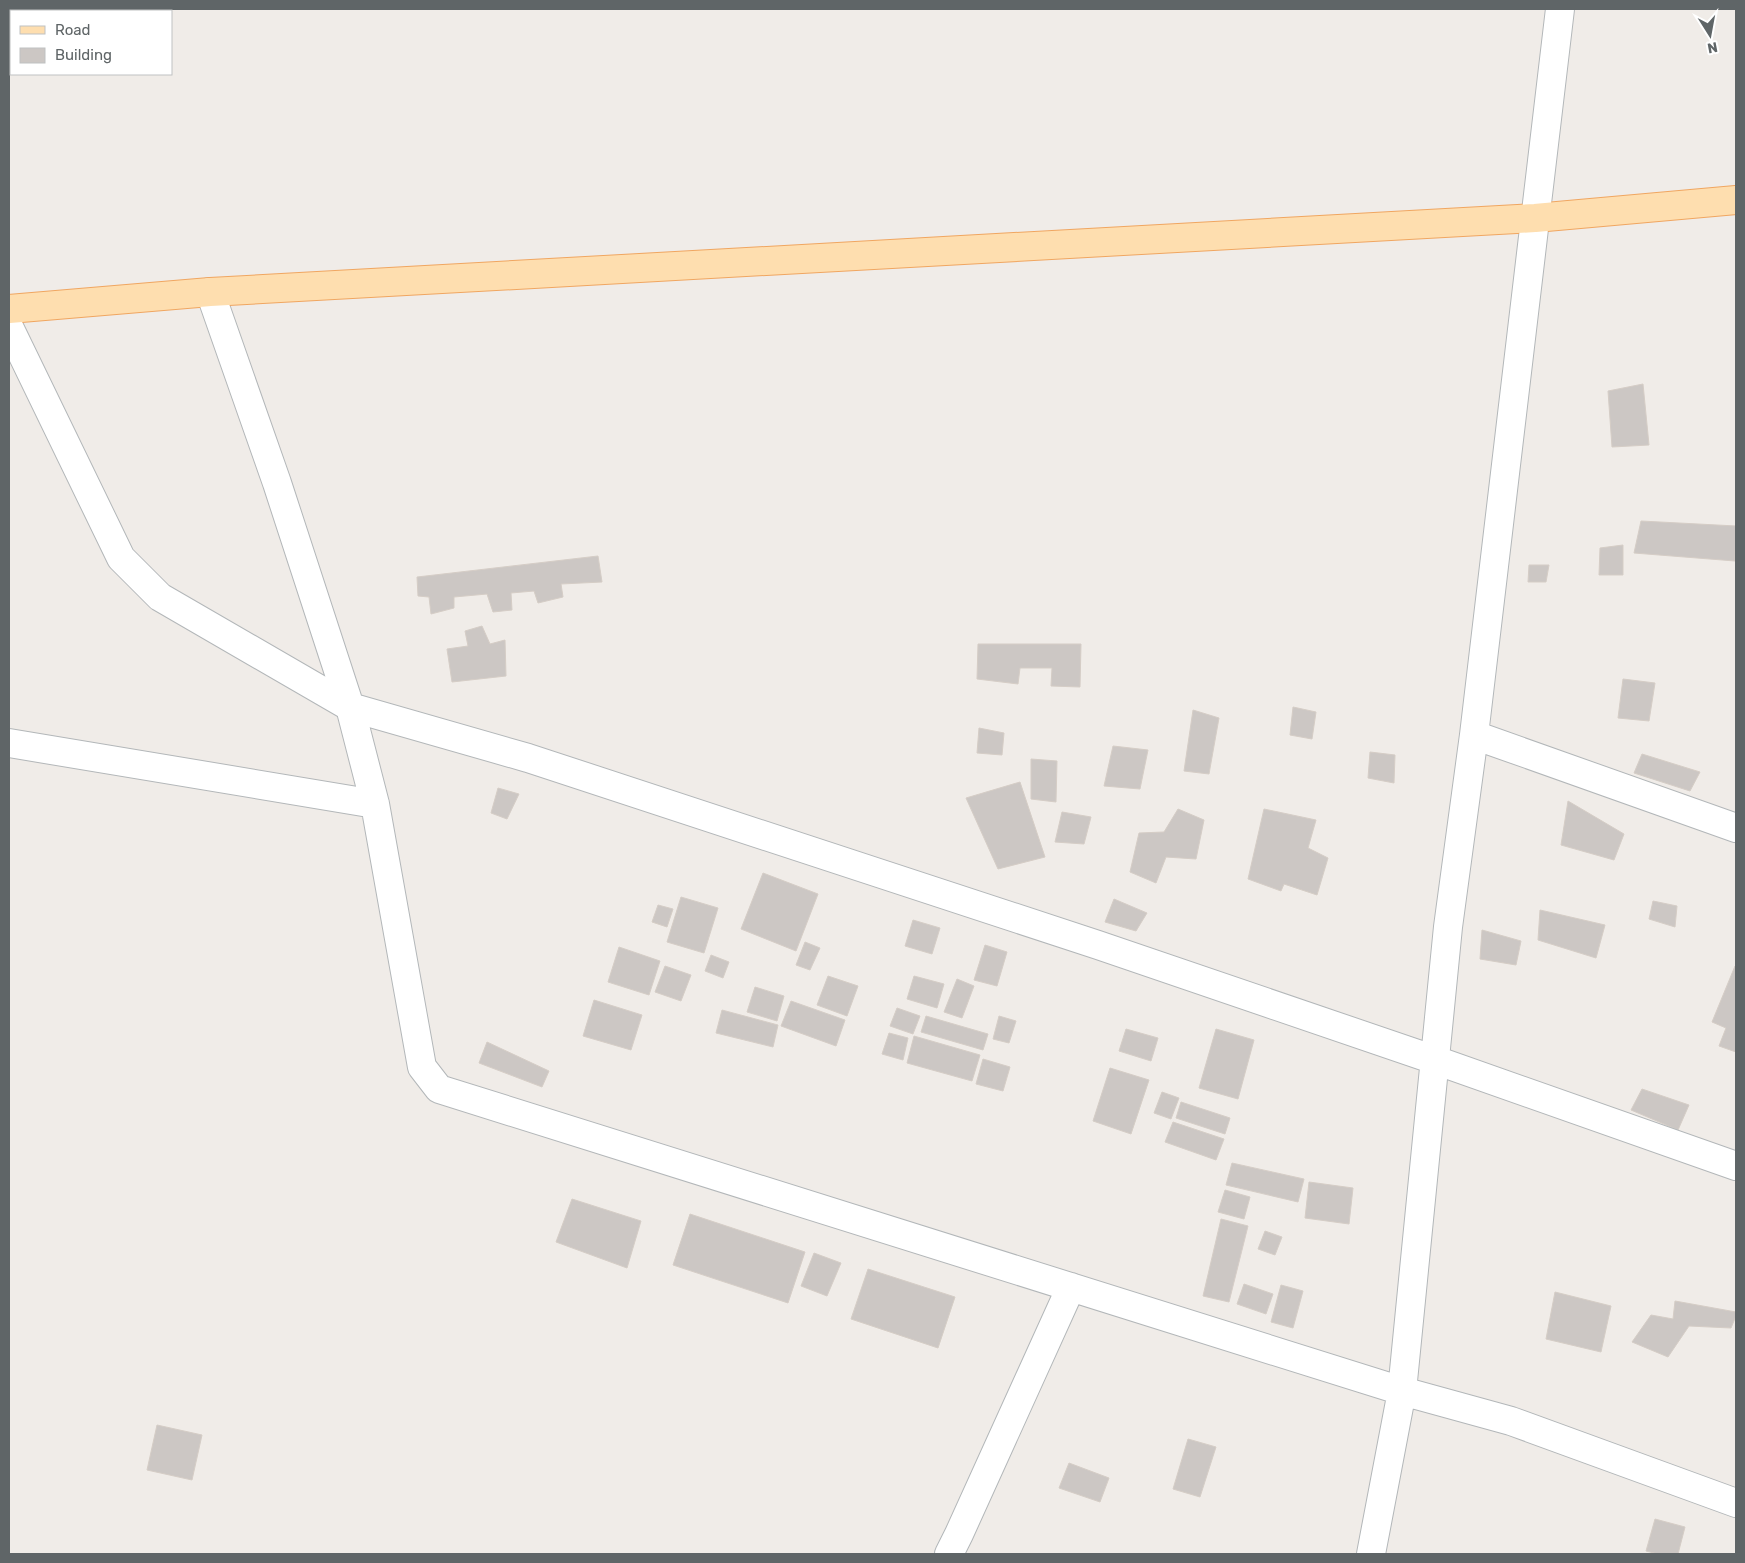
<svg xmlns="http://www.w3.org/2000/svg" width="1745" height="1563" font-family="Rubik,sans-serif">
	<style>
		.building { fill: #ccc7c4; stroke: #d5cdc6 }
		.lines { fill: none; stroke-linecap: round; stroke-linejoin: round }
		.minor-casing { stroke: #b3b7b9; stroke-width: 30 }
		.major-casing { stroke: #f0a661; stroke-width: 30 }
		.minor { stroke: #fff; stroke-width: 28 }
		.major { stroke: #fedeaf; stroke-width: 28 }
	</style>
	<rect width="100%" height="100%" fill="#f0ece8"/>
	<path class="building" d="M 1643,384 L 1649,445 L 1612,447 L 1608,391 Z
		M 1641,521 L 1736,526 L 1735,561 L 1634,553 Z
		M 1623,545 L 1623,575 L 1599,575 L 1600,548 Z
		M 598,556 L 602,582 L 561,584 L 563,597 L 538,603 L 534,591 L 511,593 L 512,610 L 493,612 L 487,594 L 454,597 L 454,608 L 431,614 L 429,597 L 418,596 L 417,577 Z
		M 1529,565 L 1549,565 L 1546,582 L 1528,582 Z
		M 482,626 L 490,644 L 505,640 L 506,676 L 452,682 L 447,649 L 468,646 L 465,631 Z
		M 978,644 L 1081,644 L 1080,687 L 1051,686 L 1052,668 L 1020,668 L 1018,684 L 977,679 Z
		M 1623,679 L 1655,683 L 1649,721 L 1618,718 Z
		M 1293,707 L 1316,712 L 1312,739 L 1290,735 Z
		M 1193,710 L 1219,718 L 1209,774 L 1184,771 Z
		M 979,728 L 1004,733 L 1002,755 L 977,753 Z
		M 1113,746 L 1148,750 L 1140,789 L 1104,786 Z
		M 1370,752 L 1395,755 L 1394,783 L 1368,778 Z
		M 1642,754 L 1700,772 L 1690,791 L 1634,773 Z
		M 1031,759 L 1057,761 L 1056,802 L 1031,799 Z
		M 1020,782 L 1045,857 L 998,869 L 966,798 Z
		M 498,788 L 519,794 L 507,819 L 491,813 Z
		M 1568,801 L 1624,834 L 1614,860 L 1561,845 Z
		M 1178,809 L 1204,820 L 1196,859 L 1166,857 L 1156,883 L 1130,872 L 1139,833 L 1164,832 Z
		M 1264,809 L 1316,820 L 1308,848 L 1328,858 L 1317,895 L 1284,884 L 1281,891 L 1248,879 Z
		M 1062,812 L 1091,817 L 1084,844 L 1055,842 Z
		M 763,873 L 818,894 L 796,951 L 741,929 Z
		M 681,897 L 718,908 L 704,953 L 667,942 Z
		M 1114,899 L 1147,913 L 1136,931 L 1105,922 Z
		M 1653,901 L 1677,906 L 1675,927 L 1649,919 Z
		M 658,905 L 673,909 L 667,927 L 652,922 Z
		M 1540,910 L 1605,925 L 1596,958 L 1538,940 Z
		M 913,920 L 940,928 L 932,954 L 905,946 Z
		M 1482,930 L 1521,941 L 1516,965 L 1480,959 Z
		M 805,942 L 820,948 L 810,970 L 796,965 Z
		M 985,945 L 1007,952 L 997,986 L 974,980 Z
		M 619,947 L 660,961 L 649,995 L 608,982 Z
		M 711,955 L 729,962 L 723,978 L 705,971 Z
		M 665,966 L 691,975 L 681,1001 L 655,992 Z
		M 1735,966 L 1736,967 L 1736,1052 L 1719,1046 L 1726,1028 L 1712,1022 Z
		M 828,976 L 858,986 L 847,1016 L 817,1005 Z
		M 914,976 L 944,984 L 937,1008 L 907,999 Z
		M 957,979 L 974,986 L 962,1018 L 944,1012 Z
		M 755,987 L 784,996 L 777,1021 L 747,1012 Z
		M 594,1000 L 642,1015 L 631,1050 L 583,1036 Z
		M 791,1001 L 845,1020 L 836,1046 L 781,1026 Z
		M 897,1008 L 920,1016 L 913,1034 L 890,1026 Z
		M 722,1010 L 778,1025 L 773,1047 L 716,1033 Z
		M 926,1016 L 988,1034 L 983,1050 L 921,1032 Z
		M 999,1016 L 1016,1021 L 1009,1043 L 993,1039 Z
		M 1126,1029 L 1158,1038 L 1151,1061 L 1119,1051 Z
		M 1216,1029 L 1254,1040 L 1238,1099 L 1199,1088 Z
		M 889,1033 L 908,1038 L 903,1060 L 882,1054 Z
		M 914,1036 L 980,1055 L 972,1081 L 907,1063 Z
		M 487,1042 L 549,1071 L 542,1087 L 479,1063 Z
		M 983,1059 L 1010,1067 L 1003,1091 L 976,1084 Z
		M 1110,1068 L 1149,1080 L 1131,1134 L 1093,1121 Z
		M 1642,1089 L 1689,1105 L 1678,1130 L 1631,1110 Z
		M 1162,1092 L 1179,1098 L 1171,1119 L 1154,1113 Z
		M 1181,1102 L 1230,1118 L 1225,1134 L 1176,1118 Z
		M 1173,1122 L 1224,1139 L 1216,1160 L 1165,1142 Z
		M 1232,1163 L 1304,1179 L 1298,1202 L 1226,1185 Z
		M 1309,1182 L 1353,1188 L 1349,1224 L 1305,1218 Z
		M 1225,1190 L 1250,1197 L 1244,1219 L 1218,1212 Z
		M 572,1199 L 641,1221 L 627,1268 L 556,1242 Z
		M 690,1214 L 805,1252 L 788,1303 L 673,1265 Z
		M 1221,1219 L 1248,1226 L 1229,1302 L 1203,1296 Z
		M 1265,1231 L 1282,1237 L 1275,1255 L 1258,1249 Z
		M 814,1253 L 841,1263 L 827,1296 L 801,1286 Z
		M 868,1269 L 955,1297 L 938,1348 L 851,1319 Z
		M 1244,1284 L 1273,1294 L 1266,1314 L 1237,1304 Z
		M 1281,1285 L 1303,1291 L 1293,1328 L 1271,1322 Z
		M 1555,1292 L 1611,1306 L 1601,1352 L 1546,1339 Z
		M 1675,1301 L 1736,1312 L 1736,1316 L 1731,1328 L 1689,1326 L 1668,1357 L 1632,1342 L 1651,1315 L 1673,1319 Z
		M 157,1425 L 202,1435 L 192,1480 L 147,1470 Z
		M 1188,1439 L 1216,1447 L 1200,1497 L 1173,1489 Z
		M 1069,1463 L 1109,1478 L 1100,1502 L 1059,1488 Z
		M 1655,1519 L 1685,1527 L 1678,1554 L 1658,1554 L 1646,1551 Z"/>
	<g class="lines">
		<g class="minor-casing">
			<path id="minor" d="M 210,292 L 277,483 L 350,707 L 375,804 L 422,1067 L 439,1089 L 1402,1391 L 1511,1421 L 1736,1503
				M 9,327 L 121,558 L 160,597 L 350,707 L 528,758 L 1098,945 L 1435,1060 L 1736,1166
				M 1474,735 L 1736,828
				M 9,743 L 375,804
				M 949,1554 L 959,1534 L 1071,1287
				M 1371,1554 L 1402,1391 L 1448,927 L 1474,735 L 1560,9"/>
		</g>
		<g class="major-casing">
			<path id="major" d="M 9,309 L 210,292 L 1535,218 L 1736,200"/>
		</g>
		<use href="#minor" class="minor"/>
		<use href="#major" class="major"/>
	</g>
	<rect width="1745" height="1563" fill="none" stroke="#5f6567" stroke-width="20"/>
	<rect x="10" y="10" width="162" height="65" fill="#ffffff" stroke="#bfc1c2"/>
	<rect x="20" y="26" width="25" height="8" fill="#fedeaf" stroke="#bfc1c2"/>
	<text x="55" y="35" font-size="15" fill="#5f6567">Road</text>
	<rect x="20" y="48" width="25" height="15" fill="#ccc7c4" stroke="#bfc1c2"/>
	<text x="55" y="60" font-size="15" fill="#5f6567">Building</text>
	<g transform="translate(1710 35) rotate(169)" stroke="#ffffff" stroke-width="4" paint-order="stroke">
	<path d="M0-4L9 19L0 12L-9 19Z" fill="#5f6567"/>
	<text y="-8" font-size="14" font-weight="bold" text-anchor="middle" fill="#5f6567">N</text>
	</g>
</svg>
